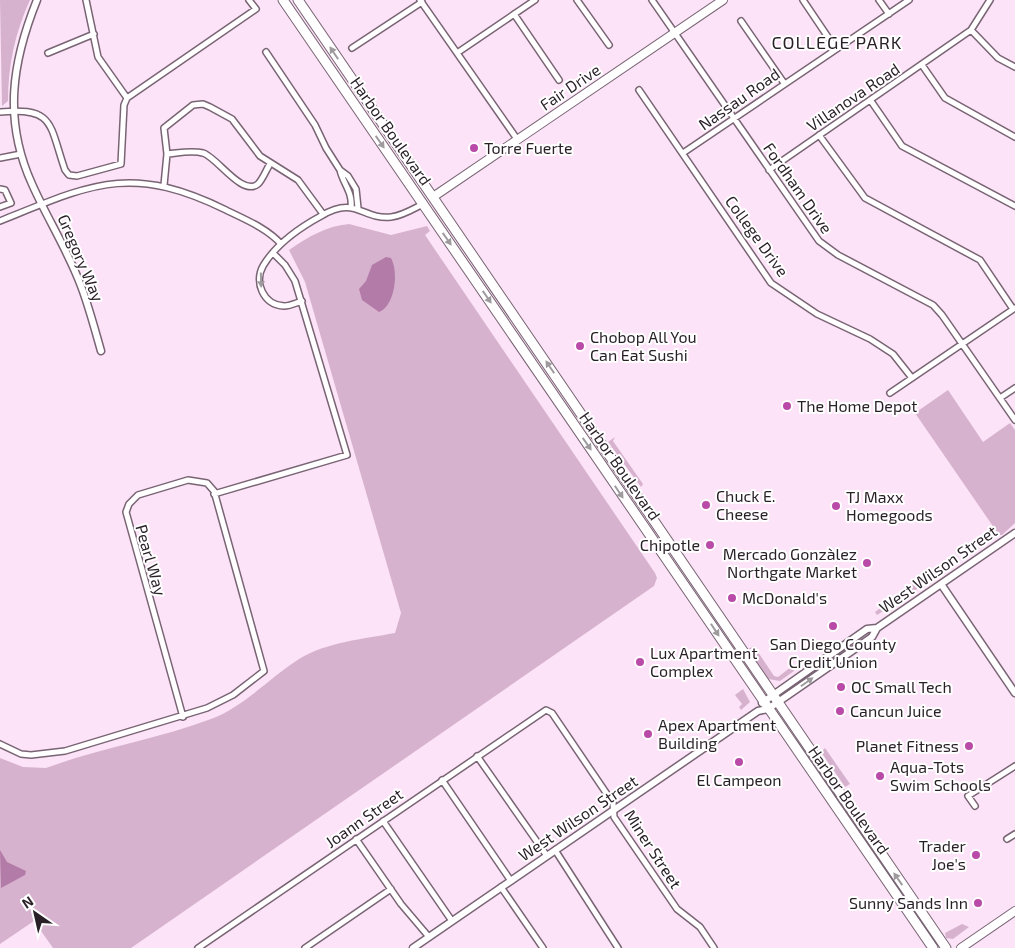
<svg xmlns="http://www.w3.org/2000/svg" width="1015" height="948" font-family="'Exo 2',sans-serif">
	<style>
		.green { fill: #d7b2cf }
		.water { fill: #b37ca8 }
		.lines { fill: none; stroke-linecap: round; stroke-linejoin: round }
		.minor-casing { stroke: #796474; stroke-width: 8 }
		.tertiary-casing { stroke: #796474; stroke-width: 9 }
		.secondary-casing { stroke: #796474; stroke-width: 10 }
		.primary-casing { stroke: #796474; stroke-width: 11 }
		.minor { stroke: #fff; stroke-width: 5 }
		.tertiary { stroke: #fff; stroke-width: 6 }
		.secondary { stroke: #fff; stroke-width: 8 }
		.primary { stroke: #fff; stroke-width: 9 }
		.oneway { fill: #9f9a9e }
		.poi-dot { fill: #b94aa8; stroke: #fff; stroke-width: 2 }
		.labels { text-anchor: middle; stroke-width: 4; stroke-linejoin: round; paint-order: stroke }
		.street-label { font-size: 16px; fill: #291f27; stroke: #fff }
		.poi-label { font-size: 16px; fill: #291f27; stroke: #fff; text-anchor: start }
		.neighbourhood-label { font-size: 18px; letter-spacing: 1px; fill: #291f27; stroke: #fff }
	</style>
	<rect width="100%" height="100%" fill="#fce3f7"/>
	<path class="green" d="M 0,0 L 30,0 C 15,33 8,65 8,101 L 2,106 Z
		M 349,224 L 391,235 L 427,226 L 430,231 L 425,235 L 655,573 L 657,578 L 654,586 L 131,948 L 53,948 L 34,921 L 0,944 L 0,758 L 23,767 L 46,768 C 100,748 158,739 211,719 C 245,706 269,678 299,659 C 327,642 363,639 395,633 L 401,613 L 305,282 L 289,250 C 308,237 326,226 349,224 Z
		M 948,390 L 983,442 L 1010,423 L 1015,430 L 1015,523 L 1002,535 L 999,535 L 915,413 Z
		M 615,437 L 613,441 L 643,484 L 641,487 L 608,442 Z
		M 920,579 L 921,582 L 920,587 L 877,615 L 875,612 Z
		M 754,646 L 774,676 L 778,677 L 791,667 L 794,671 L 780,681 L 768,679 L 748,649 Z
		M 743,689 L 750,702 L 741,710 L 739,707 L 742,704 L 735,695 Z
		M 825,748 L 850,784 L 845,787 L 821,752 Z
		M 962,924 L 969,927 L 953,939 L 946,938 L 945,933 Z"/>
	<path class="water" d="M 386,257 L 391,258 C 399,272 395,306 379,312 L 362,300 L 359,289 L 366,281 L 372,265 Z
		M 0,850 L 7,862 L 26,871 L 25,875 L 1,888 Z"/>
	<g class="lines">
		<g class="minor-casing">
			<path id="minor" d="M 420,0 L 517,139
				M 577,0 L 609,45
				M 652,0 L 819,241 L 838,255 L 933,305 L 942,315 L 1015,420
				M 803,0 L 836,49
				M 879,0 L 889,14
				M 514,14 L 559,80
				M 741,21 L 784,83
				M 971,30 L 998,58 L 1015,67
				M 352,48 L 422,2
				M 266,52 L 315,125 L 326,148 L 340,170 L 348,176 L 356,189 L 358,208
				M 48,53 L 94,34
				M 457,53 L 535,0
				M 922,65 L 945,98 L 1015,137
				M 639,90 L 771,283 L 817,314 L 870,339 L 893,354 L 912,378
				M 127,98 L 256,9 L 249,0
				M 871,101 L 902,146 L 1015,206
				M 0,112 C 55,107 49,124 65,170 L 69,175 L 77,176 L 121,164 L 124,105 L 127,98 L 98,57 L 86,0
				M 819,135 L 865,198 L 980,260 L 1013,309
				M 683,153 L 909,0
				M 167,154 C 179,153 191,150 203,153 C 217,157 242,197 258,184 C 263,179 266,170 270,164
				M 0,158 L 21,154
				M 340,170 C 343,184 353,192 351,208
				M 769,170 L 971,30 L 990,0
				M 164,185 L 167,154 L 164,128 L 193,105 L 203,104 L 210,107 L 232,119 L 260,156 L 298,180 L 323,214
				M 0,189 L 5,190 L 11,203 L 0,207
				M 0,221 C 92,184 130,163 226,210 C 244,219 267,228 281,244
				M 302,301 C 296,303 290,306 284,306 C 263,305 254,282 263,266 C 276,244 299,228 321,216 C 356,195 362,220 391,217 C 402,216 413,209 423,204
				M 890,393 L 1015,308
				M 1000,398 L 1015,388
				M 214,494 L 347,455 L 295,281 L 285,265 L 273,253
				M 0,744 L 21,754 L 31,755 L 65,751 L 207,708 L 233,695 L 264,671 L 214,491 L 207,483 L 188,480 L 138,495 L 129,504 L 126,512 L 183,717
				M 477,756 L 547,856
				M 442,780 L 511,881
				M 975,806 L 968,796 L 1015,766
				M 383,821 L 452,921
				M 356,839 L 401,904 L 429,937
				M 1007,839 L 1015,834
				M 555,850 L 618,948
				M 501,887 L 543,948
				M 198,948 L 546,710 L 552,713 L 613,803 L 614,817 L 677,909 L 700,927 L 714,948
				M 305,948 L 391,889"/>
		</g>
		<g class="tertiary-casing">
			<path id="tertiary" d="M 37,0 C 12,62 3,120 32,184 C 47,218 68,251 81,286 C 89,307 95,330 101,351
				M 941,584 L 1015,693
				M 762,703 L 867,629 L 877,628
				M 413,948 L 758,711 L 768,709 L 872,637 L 877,628 L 1015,533"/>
		</g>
		<g class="secondary-casing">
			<path id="secondary" d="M 433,197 L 723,0
				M 961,948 L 1015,911"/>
		</g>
		<g class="primary-casing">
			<path id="primary" d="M 283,0 L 933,948
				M 298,0 L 946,948"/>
		</g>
		<use href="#minor" class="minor"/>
		<use href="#tertiary" class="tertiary"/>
		<use href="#secondary" class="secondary"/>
		<use href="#primary" class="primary"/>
	</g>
	<defs><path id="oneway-solid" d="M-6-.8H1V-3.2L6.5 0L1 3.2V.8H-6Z" transform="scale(1.25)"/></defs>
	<g class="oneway">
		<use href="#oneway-solid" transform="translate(334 53) rotate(-124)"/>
		<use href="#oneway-solid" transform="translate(380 142) rotate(55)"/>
		<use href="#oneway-solid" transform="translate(447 239) rotate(55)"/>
		<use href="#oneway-solid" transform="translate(261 280) rotate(89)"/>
		<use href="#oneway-solid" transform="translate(487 297) rotate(55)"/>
		<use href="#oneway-solid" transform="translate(550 367) rotate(-124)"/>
		<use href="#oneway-solid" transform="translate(587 444) rotate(55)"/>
		<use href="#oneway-solid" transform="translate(619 492) rotate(56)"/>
		<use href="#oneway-solid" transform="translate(715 630) rotate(57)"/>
		<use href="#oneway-solid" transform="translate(807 682) rotate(-35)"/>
		<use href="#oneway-solid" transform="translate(898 879) rotate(-125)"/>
	</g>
	<g class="poi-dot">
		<circle cx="474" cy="148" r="5"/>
		<circle cx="580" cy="346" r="5"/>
		<circle cx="787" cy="406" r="5"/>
		<circle cx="706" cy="505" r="5"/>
		<circle cx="836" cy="506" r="5"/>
		<circle cx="710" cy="545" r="5"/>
		<circle cx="867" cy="563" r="5"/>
		<circle cx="732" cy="598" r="5"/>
		<circle cx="833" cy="626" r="5"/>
		<circle cx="640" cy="662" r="5"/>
		<circle cx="841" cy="687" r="5"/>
		<circle cx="840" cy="711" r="5"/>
		<circle cx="648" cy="734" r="5"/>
		<circle cx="969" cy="746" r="5"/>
		<circle cx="739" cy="762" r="5"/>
		<circle cx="880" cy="776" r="5"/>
		<circle cx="976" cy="855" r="5"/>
		<circle cx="978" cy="903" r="5"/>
	</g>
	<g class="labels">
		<g class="street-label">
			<text transform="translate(570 87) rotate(-34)" y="6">Fair Drive</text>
			<text transform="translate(853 97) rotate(-34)" y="6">Villanova Road</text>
			<text transform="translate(739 99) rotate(-35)" y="6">Nassau Road</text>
			<text transform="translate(391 131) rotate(55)" y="6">Harbor Boulevard</text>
			<text transform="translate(798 188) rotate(55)" y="6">Fordham Drive</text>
			<text transform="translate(757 236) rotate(54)" y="6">College Drive</text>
			<text transform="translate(81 258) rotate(67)" y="6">Gregory Way</text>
			<text transform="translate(620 466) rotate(55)" y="6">Harbor Boulevard</text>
			<text transform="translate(151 560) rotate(74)" y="6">Pearl Way</text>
			<text transform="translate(938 569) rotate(-35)" y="6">West Wilson Street</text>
			<text transform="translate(849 800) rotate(55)" y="6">Harbor Boulevard</text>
			<text transform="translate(364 818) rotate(-35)" y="6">Joann Street</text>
			<text transform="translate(578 818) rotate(-34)" y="6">West Wilson Street</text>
			<text transform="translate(653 849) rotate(57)" y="6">Miner Street</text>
		</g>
		<g class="poi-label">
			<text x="484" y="154">Torre Fuerte</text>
			<text x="590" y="343">Chobop All You<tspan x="590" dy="18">Can Eat Sushi</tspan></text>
			<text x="797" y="412">The Home Depot</text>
			<text x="716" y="502">Chuck E.<tspan x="716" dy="18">Cheese</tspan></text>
			<text x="846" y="503">TJ Maxx<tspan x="846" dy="18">Homegoods</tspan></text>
			<text x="700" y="551" text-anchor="end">Chipotle</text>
			<text x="857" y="560" text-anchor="end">Mercado Gonzàlez<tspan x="857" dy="18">Northgate Market</tspan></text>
			<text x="742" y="604">McDonald's</text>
			<text x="833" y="650" text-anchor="middle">San Diego County<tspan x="833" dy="18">Credit Union</tspan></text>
			<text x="650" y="659">Lux Apartment<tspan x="650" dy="18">Complex</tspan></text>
			<text x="851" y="693">OC Small Tech</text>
			<text x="850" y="717">Cancun Juice</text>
			<text x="658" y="731">Apex Apartment<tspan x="658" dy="18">Building</tspan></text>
			<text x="959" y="752" text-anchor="end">Planet Fitness</text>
			<text x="890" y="773">Aqua-Tots<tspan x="890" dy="18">Swim Schools</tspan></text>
			<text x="739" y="786" text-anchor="middle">El Campeon</text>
			<text x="966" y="852" text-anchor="end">Trader<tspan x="966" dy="18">Joe's</tspan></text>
			<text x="968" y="909" text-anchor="end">Sunny Sands Inn</text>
		</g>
		<g class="neighbourhood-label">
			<text x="837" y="49">COLLEGE PARK</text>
		</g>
	</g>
	<g transform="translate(35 913) rotate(326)" stroke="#ffffff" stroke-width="4" paint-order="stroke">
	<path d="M0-4L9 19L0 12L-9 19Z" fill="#291f27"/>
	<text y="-8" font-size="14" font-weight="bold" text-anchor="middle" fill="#291f27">N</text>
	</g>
</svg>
